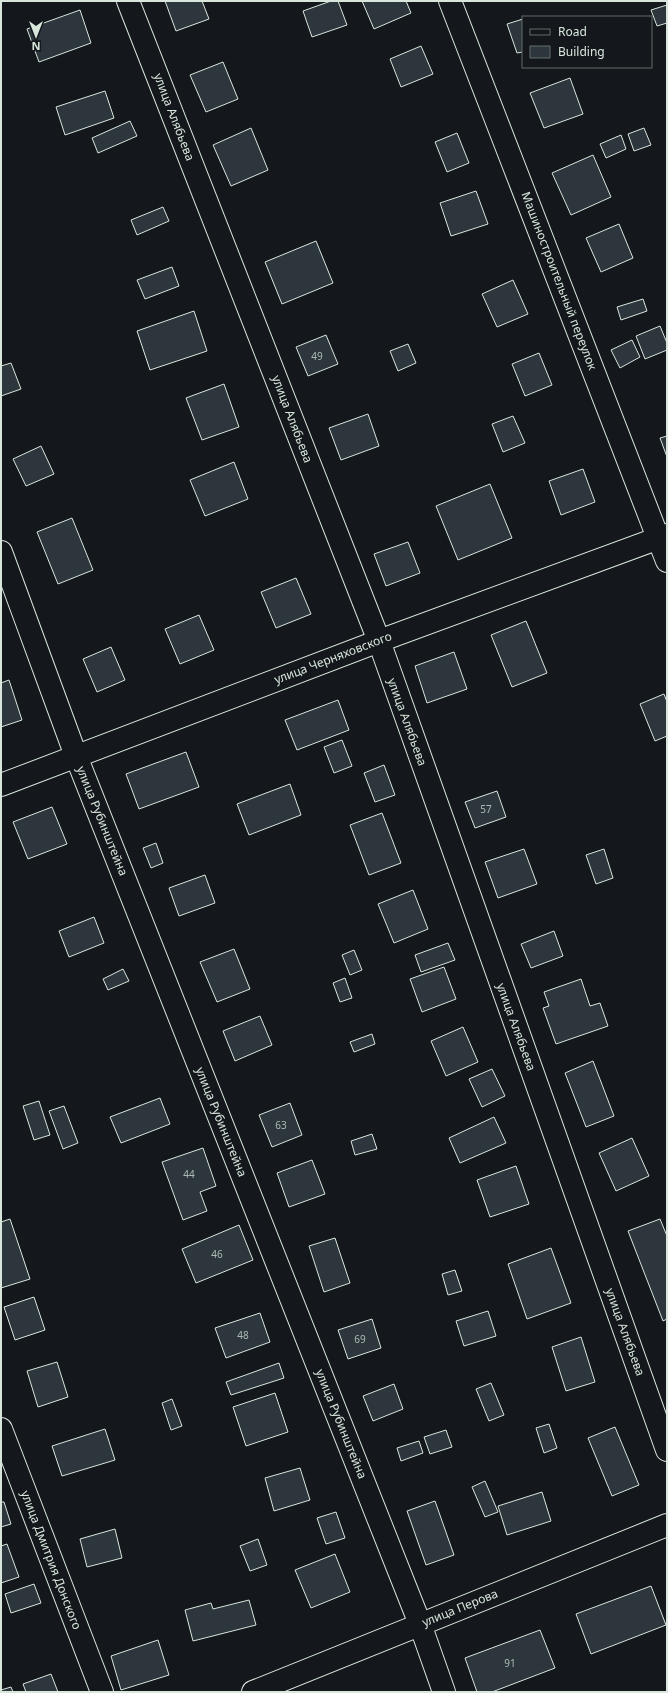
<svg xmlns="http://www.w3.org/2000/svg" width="668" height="1693" font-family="'Noto Sans',sans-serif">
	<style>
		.building { fill: #2c363c; stroke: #d8e6dc }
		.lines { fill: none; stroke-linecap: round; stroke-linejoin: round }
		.minor-casing { stroke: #d8e6dc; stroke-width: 24 }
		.tertiary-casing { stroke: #d8e6dc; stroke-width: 24 }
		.minor { stroke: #14181c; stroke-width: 22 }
		.tertiary { stroke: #14181c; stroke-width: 22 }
		.labels { text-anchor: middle; stroke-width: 3; stroke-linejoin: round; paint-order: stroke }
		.number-label { font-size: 10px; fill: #adbab4 }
		.street-label { font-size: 12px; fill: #d8e6dc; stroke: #14181c }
	</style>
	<rect width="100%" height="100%" fill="#14181c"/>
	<path class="building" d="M 165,1 L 202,1 L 209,19 L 176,31 Z
		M 331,1 L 338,1 L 347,25 L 312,37 L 303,11 Z
		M 362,1 L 406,1 L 411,13 L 374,29 Z
		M 667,5 L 667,23 L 657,26 L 651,10 Z
		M 80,10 L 91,43 L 39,62 L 27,29 Z
		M 523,19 L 523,52 L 517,53 L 507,24 Z
		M 421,46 L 433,74 L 401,87 L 390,59 Z
		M 223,62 L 238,99 L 206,112 L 190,75 Z
		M 570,78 L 583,114 L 544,128 L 530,93 Z
		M 105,91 L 114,118 L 65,135 L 56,107 Z
		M 130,121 L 137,136 L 98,153 L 92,138 Z
		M 251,128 L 268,170 L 231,186 L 213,145 Z
		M 644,128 L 651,145 L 634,151 L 628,134 Z
		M 457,133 L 469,163 L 447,172 L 435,142 Z
		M 621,135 L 626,149 L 606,158 L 600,144 Z
		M 593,155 L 611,197 L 571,215 L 552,173 Z
		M 476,191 L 488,224 L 451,236 L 440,203 Z
		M 163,207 L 169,221 L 137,235 L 131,220 Z
		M 619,224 L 633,258 L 601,272 L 586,238 Z
		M 316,241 L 333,283 L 282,304 L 265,262 Z
		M 172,267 L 179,286 L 145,299 L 137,280 Z
		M 513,280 L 528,314 L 497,327 L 482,294 Z
		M 643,299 L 647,311 L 621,320 L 617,307 Z
		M 194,311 L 207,351 L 150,370 L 137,331 Z
		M 660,326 L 667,343 L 667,350 L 645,359 L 636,336 Z
		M 326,335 L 338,364 L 308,376 L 296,347 Z
		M 632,340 L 640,357 L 620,368 L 611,350 Z
		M 408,344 L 416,363 L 398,371 L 390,351 Z
		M 539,353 L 552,385 L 525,396 L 512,364 Z
		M 11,363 L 21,389 L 1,396 L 1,366 Z
		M 224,384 L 239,427 L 202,440 L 186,398 Z
		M 368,414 L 379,446 L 341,460 L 329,428 Z
		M 513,416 L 525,443 L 503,452 L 492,424 Z
		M 667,436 L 667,457 L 660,438 Z
		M 41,446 L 54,474 L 26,486 L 13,459 Z
		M 234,462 L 248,499 L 205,516 L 190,480 Z
		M 583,469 L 595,502 L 561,515 L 549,481 Z
		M 490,484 L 512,538 L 458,560 L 436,506 Z
		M 72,518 L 93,570 L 58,584 L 37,532 Z
		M 408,542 L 420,573 L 386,586 L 374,554 Z
		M 296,578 L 311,614 L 276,628 L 261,592 Z
		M 199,615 L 214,650 L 180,664 L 165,629 Z
		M 526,621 L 547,673 L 512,687 L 491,635 Z
		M 111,647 L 125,680 L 97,692 L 83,659 Z
		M 454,652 L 467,689 L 427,703 L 415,666 Z
		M 9,680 L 22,720 L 1,727 L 1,683 Z
		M 664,694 L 667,702 L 667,736 L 655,741 L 640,704 Z
		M 338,700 L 349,730 L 297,750 L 285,720 Z
		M 342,740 L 352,766 L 334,773 L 324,747 Z
		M 186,752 L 199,787 L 139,809 L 126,774 Z
		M 384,765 L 395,795 L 375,802 L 364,773 Z
		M 290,784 L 301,815 L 249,835 L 237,804 Z
		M 497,791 L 506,817 L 475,828 L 465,802 Z
		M 52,807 L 67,844 L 28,859 L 13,822 Z
		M 382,813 L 401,863 L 369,875 L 350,825 Z
		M 156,843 L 163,863 L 151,868 L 143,848 Z
		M 524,849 L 537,884 L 498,898 L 485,862 Z
		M 604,849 L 613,878 L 596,884 L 586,855 Z
		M 205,875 L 215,903 L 179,916 L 169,888 Z
		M 413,890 L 428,929 L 394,943 L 378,904 Z
		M 94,917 L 104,943 L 69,957 L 59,931 Z
		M 554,931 L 563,956 L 531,968 L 521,944 Z
		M 448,943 L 455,960 L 421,972 L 415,955 Z
		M 234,949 L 250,989 L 217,1002 L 200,962 Z
		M 354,950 L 362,970 L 350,975 L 342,955 Z
		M 444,967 L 456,999 L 422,1012 L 410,979 Z
		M 123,969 L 129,981 L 108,990 L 103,979 Z
		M 345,978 L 352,998 L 340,1002 L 333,983 Z
		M 581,979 L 590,1006 L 600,1003 L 608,1026 L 556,1044 L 543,1008 L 549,1006 L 544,992 Z
		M 260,1016 L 272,1045 L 235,1061 L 223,1031 Z
		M 463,1027 L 478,1062 L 446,1076 L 431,1041 Z
		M 372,1034 L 375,1044 L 354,1052 L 350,1042 Z
		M 593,1061 L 614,1116 L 586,1127 L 565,1073 Z
		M 492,1069 L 505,1096 L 482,1107 L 469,1079 Z
		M 160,1098 L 170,1124 L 121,1143 L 110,1117 Z
		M 39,1101 L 50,1135 L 34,1140 L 23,1106 Z
		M 290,1103 L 302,1135 L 272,1147 L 259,1115 Z
		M 64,1106 L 78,1143 L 63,1149 L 49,1111 Z
		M 494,1117 L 506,1143 L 460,1163 L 449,1138 Z
		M 372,1134 L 377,1149 L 355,1155 L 351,1141 Z
		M 632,1138 L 649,1176 L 616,1191 L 599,1153 Z
		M 203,1148 L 216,1186 L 200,1192 L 207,1211 L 183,1220 L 162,1162 Z
		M 312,1160 L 325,1194 L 289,1207 L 277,1173 Z
		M 516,1166 L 529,1204 L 490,1217 L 477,1180 Z
		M 10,1219 L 30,1279 L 1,1288 L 1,1222 Z
		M 660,1219 L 667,1236 L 667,1319 L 663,1321 L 628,1231 Z
		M 239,1225 L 253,1260 L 196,1283 L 182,1249 Z
		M 335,1238 L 350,1283 L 324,1292 L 309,1246 Z
		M 551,1248 L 571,1303 L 527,1319 L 508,1264 Z
		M 455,1270 L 462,1291 L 448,1295 L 442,1274 Z
		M 34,1297 L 45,1330 L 15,1340 L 4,1307 Z
		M 488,1311 L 496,1336 L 464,1346 L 456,1321 Z
		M 260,1313 L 270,1342 L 226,1358 L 215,1328 Z
		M 372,1319 L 381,1348 L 348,1359 L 338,1330 Z
		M 581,1337 L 595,1382 L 566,1391 L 552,1347 Z
		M 57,1362 L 68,1397 L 38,1407 L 27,1371 Z
		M 279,1363 L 284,1378 L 231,1395 L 226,1382 Z
		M 491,1383 L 504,1415 L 489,1421 L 476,1389 Z
		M 394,1384 L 403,1409 L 373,1421 L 363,1396 Z
		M 275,1393 L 288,1432 L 246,1446 L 233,1407 Z
		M 172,1399 L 182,1426 L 171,1430 L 162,1403 Z
		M 549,1424 L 557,1448 L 544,1453 L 536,1428 Z
		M 615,1427 L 639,1485 L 612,1496 L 588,1438 Z
		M 105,1429 L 115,1460 L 62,1476 L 52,1446 Z
		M 446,1430 L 452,1447 L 430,1454 L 424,1437 Z
		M 419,1441 L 423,1453 L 401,1461 L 397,1448 Z
		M 300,1468 L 310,1500 L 274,1511 L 265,1478 Z
		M 485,1481 L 498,1512 L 485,1517 L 472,1487 Z
		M 542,1492 L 551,1521 L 507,1535 L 498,1506 Z
		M 435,1501 L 454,1555 L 426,1565 L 407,1511 Z
		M 1,1502 L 4,1502 L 11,1524 L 1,1527 Z
		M 336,1512 L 345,1538 L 326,1544 L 317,1518 Z
		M 115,1529 L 122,1558 L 87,1567 L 80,1539 Z
		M 258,1539 L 267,1565 L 250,1571 L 240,1546 Z
		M 7,1544 L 19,1577 L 1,1583 L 1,1546 Z
		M 335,1554 L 350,1592 L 311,1608 L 295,1570 Z
		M 34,1584 L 41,1603 L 11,1613 L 5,1594 Z
		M 651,1586 L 666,1625 L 591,1654 L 576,1614 Z
		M 249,1600 L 256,1625 L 193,1641 L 185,1610 L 211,1603 L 213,1609 Z
		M 540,1630 L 555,1668 L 492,1692 L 477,1692 L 465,1658 Z
		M 158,1640 L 169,1675 L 121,1690 L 111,1656 Z
		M 51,1674 L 58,1692 L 26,1692 L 23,1684 Z
		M 11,1687 L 13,1692 L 1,1692 L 1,1690 Z"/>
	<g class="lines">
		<g class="minor-casing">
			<path id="minor" d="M 128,1 L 379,641 L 667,1450
				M 450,1 L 667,561
				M 1,552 L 76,756 L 420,1624 L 444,1692
				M 1,1429 L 102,1692
				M 253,1692 L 667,1525"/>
		</g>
		<g class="tertiary-casing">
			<path id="tertiary" d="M 1,785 L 379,641 L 667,535"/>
		</g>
		<use href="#minor" class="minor"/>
		<use href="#tertiary" class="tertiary"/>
	</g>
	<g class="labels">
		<g class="number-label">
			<text x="317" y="360">49</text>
			<text x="486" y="813">57</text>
			<text x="281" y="1129">63</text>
			<text x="189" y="1178">44</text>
			<text x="217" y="1258">46</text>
			<text x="243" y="1339">48</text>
			<text x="360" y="1343">69</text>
			<text x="510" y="1667">91</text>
		</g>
		<g class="street-label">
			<text transform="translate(174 117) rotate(69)" y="4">улица Алябьева</text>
			<text transform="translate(559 281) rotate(69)" y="4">Машиностроительный переулок</text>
			<text transform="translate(292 419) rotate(69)" y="4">улица Алябьева</text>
			<text transform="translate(333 658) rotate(-21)" y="4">улица Черняховского</text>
			<text transform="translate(407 722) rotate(70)" y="4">улица Алябьева</text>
			<text transform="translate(102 821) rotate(68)" y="4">улица Рубинштейна</text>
			<text transform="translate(516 1027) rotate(70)" y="4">улица Алябьева</text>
			<text transform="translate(221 1122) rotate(68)" y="4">улица Рубинштейна</text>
			<text transform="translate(625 1332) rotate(70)" y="4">улица Алябьева</text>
			<text transform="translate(341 1424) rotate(68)" y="4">улица Рубинштейна</text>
			<text transform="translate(51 1560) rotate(69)" y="4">улица Дмитрия Донского</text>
			<text transform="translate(460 1608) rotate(-22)" y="4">улица Перова</text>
		</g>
	</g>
	<rect width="668" height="1693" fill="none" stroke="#d8e6dc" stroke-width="4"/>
	<rect x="522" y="16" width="130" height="52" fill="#14181c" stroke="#626a69"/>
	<rect x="530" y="29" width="20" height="6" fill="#14181c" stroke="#626a69"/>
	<text x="558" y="36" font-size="12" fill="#d8e6dc">Road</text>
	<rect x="530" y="46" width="20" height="12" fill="#2c363c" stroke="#626a69"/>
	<text x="558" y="56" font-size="12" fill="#d8e6dc">Building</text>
	<g transform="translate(36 36) rotate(180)" stroke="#14181c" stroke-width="3" paint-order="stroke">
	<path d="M0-3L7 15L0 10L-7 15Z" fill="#d8e6dc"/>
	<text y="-6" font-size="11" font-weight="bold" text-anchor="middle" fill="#d8e6dc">N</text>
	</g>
</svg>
